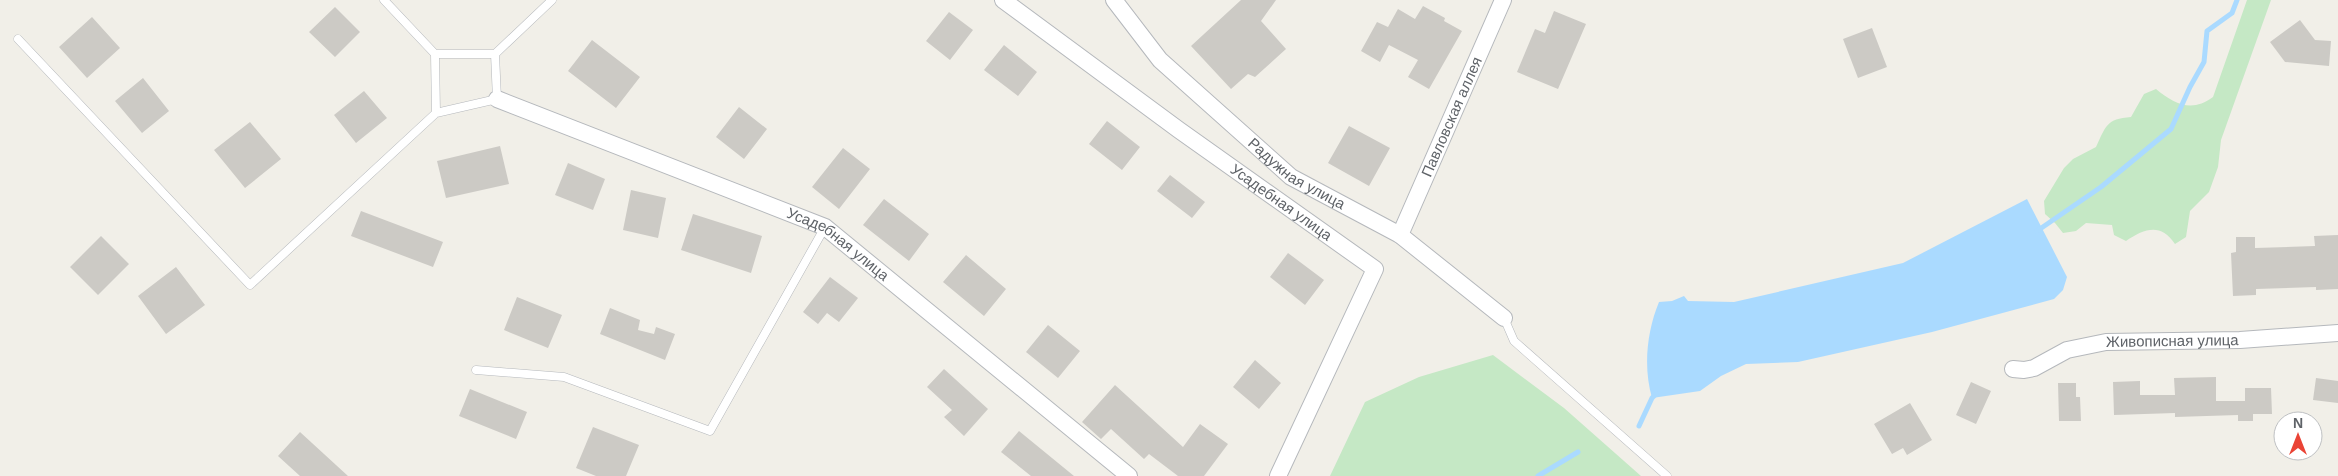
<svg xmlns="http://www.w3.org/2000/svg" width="2338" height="476" font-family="Helvetica,sans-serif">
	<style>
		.green { fill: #c5e8c5 }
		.water { fill: #aadaff }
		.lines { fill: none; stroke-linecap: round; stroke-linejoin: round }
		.stream { stroke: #aadaff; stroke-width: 5 }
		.building { fill: #cccac5 }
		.lane-casing { stroke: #b5b8bc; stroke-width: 9 }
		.street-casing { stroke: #b5b8bc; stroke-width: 18 }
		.lane { stroke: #fff; stroke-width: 8 }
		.street { stroke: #fff; stroke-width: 16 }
		.labels { text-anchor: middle; stroke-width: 5; stroke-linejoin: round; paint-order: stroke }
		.street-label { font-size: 15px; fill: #5f6368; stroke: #fff }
	</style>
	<rect width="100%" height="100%" fill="#f1efe8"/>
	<path class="green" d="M 2247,0 L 2271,0 L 2221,140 L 2218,167 L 2209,192 L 2190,211 L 2186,237 L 2175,244 C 2161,223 2145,228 2126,241 L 2114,235 L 2112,225 L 2086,223 L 2076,231 L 2063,233 L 2055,223 L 2045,214 L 2044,201 L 2064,168 L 2073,159 L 2096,147 C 2106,126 2106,119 2131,117 L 2144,94 L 2156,89 C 2174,104 2192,113 2213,97 Z
		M 1493,355 L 1564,408 L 1641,476 L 1330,476 L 1365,402 L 1419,377 Z"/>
	<path class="water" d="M 2027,199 L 2067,277 L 2063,290 L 2054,299 L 1932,332 L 1798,362 L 1746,364 L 1721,376 L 1700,391 L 1652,398 C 1643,367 1647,331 1659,302 L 1672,301 L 1684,296 L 1688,301 L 1734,302 L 1903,263 Z"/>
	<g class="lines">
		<path class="stream" d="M 2037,231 L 2101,187 L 2171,129 L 2190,87 L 2204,62 L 2207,31 L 2232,13 L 2237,0
			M 1639,426 L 1652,398 L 1656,394
			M 1538,476 L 1578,452"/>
	</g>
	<path class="building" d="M 1241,0 L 1276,0 L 1261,21 L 1286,49 L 1255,77 L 1248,74 L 1231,89 L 1191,46 Z
		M 1423,6 L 1445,18 L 1444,21 L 1462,31 L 1429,89 L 1408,77 L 1418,60 L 1389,45 L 1380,62 L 1361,51 L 1377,22 L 1388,27 L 1398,9 L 1415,19 Z
		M 335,7 L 360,32 L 335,57 L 309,32 Z
		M 1554,11 L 1586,24 L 1558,89 L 1517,72 L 1535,29 L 1545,33 Z
		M 949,12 L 973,30 L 950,60 L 926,41 Z
		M 92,17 L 120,48 L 87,78 L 59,47 Z
		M 2300,20 L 2315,40 L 2331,41 L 2329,66 L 2285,62 L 2270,42 Z
		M 1872,28 L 1887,67 L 1858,78 L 1843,39 Z
		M 592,40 L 640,77 L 616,108 L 568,71 Z
		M 1004,45 L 1037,72 L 1018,96 L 984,70 Z
		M 143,78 L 169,111 L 142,133 L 115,101 Z
		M 364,91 L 387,118 L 356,143 L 334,115 Z
		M 739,107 L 767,129 L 744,159 L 716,137 Z
		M 1107,121 L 1140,147 L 1122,170 L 1089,144 Z
		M 250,122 L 281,159 L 245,188 L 214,150 Z
		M 1349,126 L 1390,148 L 1369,186 L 1328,163 Z
		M 500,146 L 509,184 L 446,198 L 437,161 Z
		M 843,148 L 870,169 L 839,209 L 812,187 Z
		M 568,163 L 605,179 L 593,210 L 555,195 Z
		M 1170,175 L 1205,202 L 1192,218 L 1157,191 Z
		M 631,190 L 666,198 L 658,238 L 623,230 Z
		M 884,199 L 929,234 L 909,261 L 863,225 Z
		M 361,211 L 443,242 L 433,267 L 351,236 Z
		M 693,214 L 762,236 L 751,273 L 681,250 Z
		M 2338,235 L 2338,289 L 2316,290 L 2316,287 L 2256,289 L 2256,295 L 2233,296 L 2231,253 L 2236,252 L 2236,237 L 2255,237 L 2255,248 L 2315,246 L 2314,236 Z
		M 101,236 L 129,264 L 98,295 L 70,267 Z
		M 1288,253 L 1324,280 L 1305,305 L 1270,277 Z
		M 966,255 L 1006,289 L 984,316 L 943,282 Z
		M 176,267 L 205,305 L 166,334 L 138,296 Z
		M 830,277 L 858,298 L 839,322 L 827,313 L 818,324 L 803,312 Z
		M 517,297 L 562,315 L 548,348 L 504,330 Z
		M 610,308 L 640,320 L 638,330 L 654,334 L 656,327 L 675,334 L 665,360 L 600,334 Z
		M 1048,325 L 1080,351 L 1058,378 L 1026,352 Z
		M 1255,360 L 1281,383 L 1259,409 L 1233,387 Z
		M 944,369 L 988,409 L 964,436 L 944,417 L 952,410 L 927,387 Z
		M 2216,377 L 2216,401 L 2245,401 L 2245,388 L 2271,388 L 2272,414 L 2253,414 L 2253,421 L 2238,421 L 2238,415 L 2175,417 L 2175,413 L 2114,415 L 2113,382 L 2140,381 L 2140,395 L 2175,395 L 2174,378 Z
		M 2316,378 L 2338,381 L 2338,403 L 2313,400 Z
		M 1971,382 L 1991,391 L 1976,424 L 1956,415 Z
		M 2058,383 L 2076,383 L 2076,397 L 2080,397 L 2081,421 L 2059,421 Z
		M 1115,385 L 1183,447 L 1200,424 L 1228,444 L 1204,476 L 1178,476 L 1149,454 L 1144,459 L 1111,429 L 1101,439 L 1082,422 Z
		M 470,389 L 527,412 L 516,439 L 459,416 Z
		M 1910,403 L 1932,440 L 1907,455 L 1903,448 L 1892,454 L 1874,424 Z
		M 593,427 L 639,445 L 626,476 L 596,476 L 576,468 Z
		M 1019,431 L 1074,476 L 1031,476 L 1001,452 Z
		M 300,432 L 348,476 L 300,476 L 278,456 Z"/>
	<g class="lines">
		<g class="lane-casing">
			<path id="lane" d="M 384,0 L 435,54 L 436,113 L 497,99 L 495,54 L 435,54
				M 18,39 L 250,285 L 436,113
				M 495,54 L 552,0
				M 1504,318 L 1514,341 L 1667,476
				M 476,370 L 564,377 L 710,431 L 825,227"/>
		</g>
		<g class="street-casing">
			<g id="street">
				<path id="s1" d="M 1003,0 L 1179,130 L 1375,269 L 1278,476"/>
				<path id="s2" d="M 1114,0 L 1160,60 L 1291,177 L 1400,235 L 1504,318"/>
				<path id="s3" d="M 497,99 L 825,227 L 1129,476"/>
				<path id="s4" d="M 1400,235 L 1503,0"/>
				<path id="s5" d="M 2013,369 L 2024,370 L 2034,368 L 2067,350 L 2106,342 L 2240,340 L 2338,333"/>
			</g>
		</g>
		<use href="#lane" class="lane"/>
		<use href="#street" class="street"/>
	</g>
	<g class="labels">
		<g class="street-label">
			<text dy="5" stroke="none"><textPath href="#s4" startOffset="129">Павловская аллея</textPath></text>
			<text dy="5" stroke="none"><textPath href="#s2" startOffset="254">Радужная улица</textPath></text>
			<text dy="5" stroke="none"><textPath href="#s1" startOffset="344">Усадебная улица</textPath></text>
			<text dy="5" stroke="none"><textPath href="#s3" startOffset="372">Усадебная улица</textPath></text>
			<text dy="5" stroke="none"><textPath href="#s5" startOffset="165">Живописная улица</textPath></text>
		</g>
	</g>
	<g transform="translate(2298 436)"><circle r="24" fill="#ffffff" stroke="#bfc1c3"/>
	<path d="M0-4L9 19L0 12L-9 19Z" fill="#ea4335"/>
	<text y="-8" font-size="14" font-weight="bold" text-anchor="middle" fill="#5f6368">N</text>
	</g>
</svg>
